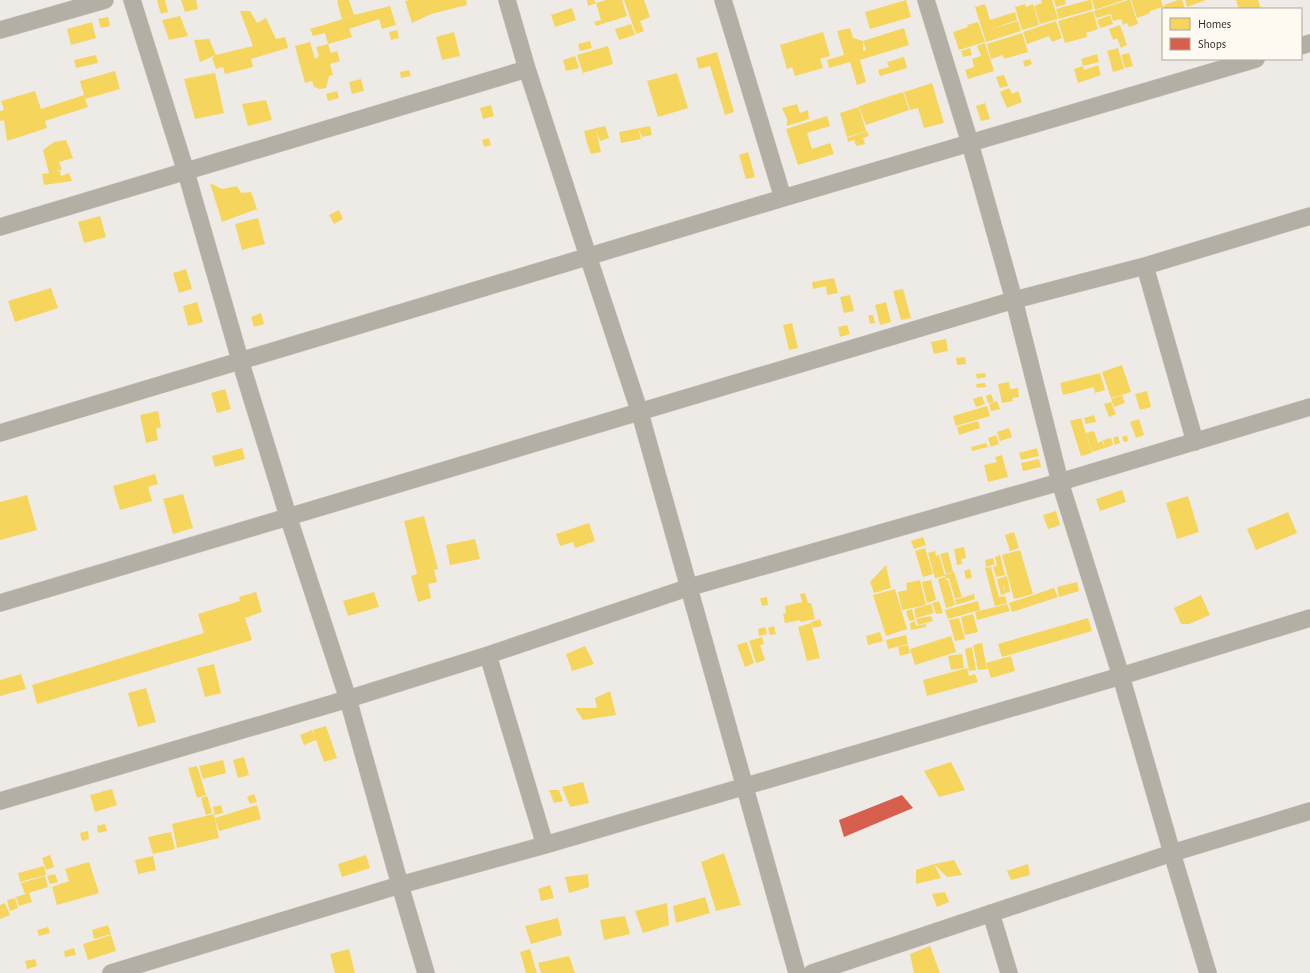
<svg xmlns="http://www.w3.org/2000/svg" width="1310" height="973" font-family="'Alegreya Sans',sans-serif">
	<style>
		.homes { fill: #f6d55c }
		.shops { fill: #d6604d }
		.lines { fill: none; stroke-linecap: round; stroke-linejoin: round }
		.minor-casing { stroke: #cbc9c5; stroke-width: 18 }
		.minor { stroke: #b4afa5; stroke-width: 17 }
	</style>
	<rect width="100%" height="100%" fill="#eeebe6"/>
	<path class="homes" d="M 157,0 L 165,0 L 168,12 L 161,14 Z
		M 181,0 L 196,0 L 198,9 L 185,12 Z
		M 339,0 L 349,0 L 354,15 L 390,6 L 396,25 L 382,29 L 379,19 L 349,29 L 352,37 L 328,44 L 331,53 L 337,51 L 340,61 L 330,64 L 333,75 L 329,76 L 326,88 L 320,89 L 314,87 L 312,81 L 305,83 L 295,46 L 310,42 L 315,59 L 319,56 L 316,47 L 328,44 L 325,33 L 313,36 L 310,29 L 353,16 L 342,19 L 337,1 Z
		M 409,0 L 466,0 L 467,5 L 431,14 L 412,23 L 405,1 Z
		M 587,0 L 594,0 L 596,3 L 588,6 Z
		M 606,0 L 622,0 L 627,16 L 596,26 L 594,22 L 601,20 L 596,3 Z
		M 624,0 L 644,0 L 650,17 L 640,21 L 644,31 L 636,34 Z
		M 906,0 L 911,17 L 870,29 L 865,12 Z
		M 1041,0 L 1052,0 L 1058,19 L 1040,24 L 1034,6 L 1042,3 Z
		M 1054,0 L 1065,0 L 1066,4 L 1056,7 Z
		M 1089,0 L 1091,0 L 1093,9 L 1059,19 L 1056,9 Z
		M 1092,0 L 1124,0 L 1095,10 Z
		M 1128,0 L 1130,0 L 1138,24 L 1129,27 L 1127,23 L 1123,25 L 1121,19 L 1113,21 L 1111,14 L 1096,18 L 1094,11 Z
		M 1131,0 L 1161,0 L 1163,7 L 1150,11 L 1150,13 L 1137,18 Z
		M 1178,0 L 1182,0 L 1185,9 L 1165,9 L 1164,5 Z
		M 1185,0 L 1206,0 L 1187,7 Z
		M 1236,0 L 1258,0 L 1261,9 L 1239,9 Z
		M 985,4 L 990,20 L 1015,12 L 1017,20 L 991,29 L 1018,21 L 1021,31 L 986,42 L 975,7 Z
		M 1025,4 L 1026,7 L 1033,4 L 1039,25 L 1022,30 L 1015,7 Z
		M 572,8 L 576,20 L 555,27 L 551,15 Z
		M 240,11 L 250,11 L 257,23 L 266,18 L 276,39 L 285,37 L 288,48 L 251,59 L 253,67 L 225,74 L 223,67 L 216,69 L 212,58 L 216,55 L 253,46 Z
		M 1093,11 L 1098,29 L 1086,33 L 1087,37 L 1065,43 L 1058,21 Z
		M 1110,15 L 1113,24 L 1100,28 L 1097,20 Z
		M 180,16 L 188,36 L 169,40 L 162,20 Z
		M 108,17 L 110,26 L 101,28 L 98,19 Z
		M 1056,21 L 1062,38 L 1052,42 L 1049,36 L 1027,44 L 1023,32 Z
		M 92,22 L 96,38 L 71,45 L 67,29 Z
		M 978,22 L 985,42 L 959,50 L 953,32 L 968,27 L 967,25 Z
		M 631,24 L 635,35 L 619,40 L 615,29 Z
		M 1120,25 L 1127,45 L 1121,48 L 1117,38 L 1113,40 L 1109,29 Z
		M 850,28 L 853,38 L 863,41 L 863,51 L 866,50 L 863,41 L 904,28 L 909,45 L 860,60 L 866,82 L 857,85 L 850,62 L 829,68 L 827,60 L 844,55 L 837,31 Z
		M 397,30 L 399,38 L 391,40 L 389,32 Z
		M 454,32 L 460,56 L 442,60 L 436,37 Z
		M 823,32 L 830,56 L 820,59 L 823,68 L 795,76 L 792,67 L 787,69 L 780,45 Z
		M 1022,33 L 1028,52 L 1004,59 L 1003,55 L 991,59 L 987,44 Z
		M 209,39 L 216,55 L 200,62 L 194,40 Z
		M 590,41 L 592,48 L 580,51 L 578,44 Z
		M 985,43 L 994,71 L 968,79 L 965,70 L 974,67 L 972,59 L 981,56 L 977,46 Z
		M 608,46 L 613,64 L 583,73 L 577,55 Z
		M 970,48 L 972,55 L 963,57 L 961,51 Z
		M 1118,48 L 1124,69 L 1113,72 L 1107,51 Z
		M 717,52 L 734,112 L 725,115 L 710,66 L 699,69 L 696,58 Z
		M 1129,53 L 1133,66 L 1125,68 L 1121,55 Z
		M 1097,54 L 1099,62 L 1083,66 L 1081,59 Z
		M 96,55 L 98,63 L 76,68 L 74,60 Z
		M 575,56 L 579,68 L 566,71 L 563,60 Z
		M 904,57 L 907,68 L 880,76 L 878,70 L 889,67 L 887,62 Z
		M 1030,59 L 1032,64 L 1025,67 L 1023,61 Z
		M 1098,65 L 1101,75 L 1078,83 L 1074,69 L 1083,66 L 1084,70 Z
		M 409,70 L 411,76 L 401,78 L 400,72 Z
		M 115,71 L 120,89 L 85,99 L 88,107 L 45,121 L 47,128 L 7,141 L 4,120 L 0,121 L 0,111 L 4,110 L 1,101 L 35,91 L 41,109 L 84,95 L 80,81 Z
		M 215,73 L 224,113 L 195,119 L 184,79 Z
		M 677,73 L 688,108 L 658,117 L 647,81 Z
		M 1004,75 L 1008,86 L 1000,88 L 996,77 Z
		M 361,79 L 364,91 L 352,94 L 349,82 Z
		M 932,83 L 944,123 L 924,128 L 918,108 L 910,110 L 904,92 Z
		M 1009,88 L 1012,94 L 1018,91 L 1022,102 L 1007,108 L 1000,92 Z
		M 337,91 L 339,98 L 328,101 L 326,94 Z
		M 903,92 L 909,110 L 866,125 L 859,106 Z
		M 266,100 L 272,120 L 248,126 L 242,104 Z
		M 985,103 L 990,119 L 981,121 L 976,106 Z
		M 797,104 L 800,113 L 808,110 L 809,119 L 787,126 L 787,119 L 782,108 Z
		M 491,105 L 494,116 L 483,119 L 480,108 Z
		M 859,107 L 866,131 L 847,137 L 840,113 Z
		M 827,116 L 830,126 L 807,133 L 812,149 L 830,143 L 834,154 L 798,165 L 786,129 Z
		M 605,126 L 609,138 L 600,141 L 596,130 L 601,152 L 591,154 L 587,143 L 584,131 Z
		M 650,126 L 652,135 L 642,137 L 638,128 L 641,139 L 621,143 L 619,132 Z
		M 867,131 L 869,136 L 863,138 L 865,144 L 856,146 L 854,140 L 848,142 L 847,138 Z
		M 489,138 L 491,145 L 484,147 L 482,140 Z
		M 66,140 L 73,158 L 59,162 L 62,170 L 55,171 L 60,171 L 61,176 L 69,173 L 72,181 L 44,185 L 42,174 L 49,173 L 43,150 L 54,142 Z
		M 748,152 L 755,177 L 746,179 L 739,155 Z
		M 210,183 L 222,189 L 237,186 L 241,193 L 251,192 L 257,209 L 222,222 Z
		M 339,210 L 343,219 L 334,224 L 329,215 Z
		M 100,216 L 106,237 L 84,243 L 78,222 Z
		M 258,218 L 265,244 L 242,250 L 235,224 Z
		M 186,269 L 192,289 L 179,293 L 173,273 Z
		M 834,278 L 838,293 L 827,295 L 826,286 L 813,289 L 812,282 Z
		M 51,288 L 58,308 L 15,322 L 8,301 Z
		M 903,289 L 911,318 L 901,320 L 893,291 Z
		M 850,295 L 854,311 L 844,313 L 840,297 Z
		M 197,302 L 203,322 L 188,326 L 183,306 Z
		M 886,302 L 891,322 L 880,325 L 875,305 Z
		M 261,313 L 264,324 L 254,327 L 251,317 Z
		M 868,315 L 873,315 L 875,323 L 870,324 Z
		M 792,323 L 798,348 L 789,350 L 783,325 Z
		M 847,325 L 850,334 L 840,337 L 838,327 Z
		M 946,339 L 948,351 L 934,354 L 931,342 Z
		M 965,357 L 966,364 L 957,365 L 956,358 Z
		M 1122,365 L 1131,392 L 1111,398 L 1102,372 Z
		M 985,373 L 986,377 L 977,379 L 976,374 Z
		M 1100,373 L 1105,390 L 1095,393 L 1094,387 L 1063,395 L 1060,383 Z
		M 1009,382 L 1010,389 L 1018,388 L 1019,397 L 1012,398 L 1013,401 L 1002,403 L 998,384 Z
		M 985,383 L 986,387 L 977,388 L 976,384 Z
		M 225,389 L 231,409 L 217,413 L 211,393 Z
		M 1147,391 L 1151,407 L 1140,410 L 1135,394 Z
		M 991,394 L 994,402 L 988,403 L 986,396 Z
		M 1122,395 L 1125,403 L 1114,407 L 1111,399 Z
		M 982,396 L 985,404 L 976,407 L 973,399 Z
		M 997,401 L 1000,409 L 991,411 L 989,404 Z
		M 1111,402 L 1116,414 L 1109,417 L 1104,404 Z
		M 987,406 L 990,416 L 956,426 L 953,416 Z
		M 158,411 L 161,427 L 156,429 L 158,440 L 146,443 L 140,415 Z
		M 1094,415 L 1096,422 L 1086,424 L 1084,418 Z
		M 1081,418 L 1092,453 L 1081,456 L 1070,421 Z
		M 1139,419 L 1144,435 L 1136,438 L 1130,422 Z
		M 978,421 L 980,428 L 959,435 L 957,427 Z
		M 1009,428 L 1012,437 L 1000,441 L 997,432 Z
		M 1094,431 L 1098,443 L 1102,441 L 1105,448 L 1092,452 L 1086,433 Z
		M 996,435 L 999,444 L 991,447 L 988,438 Z
		M 1127,435 L 1128,441 L 1124,442 L 1122,437 Z
		M 1118,436 L 1120,443 L 1115,445 L 1113,438 Z
		M 1111,438 L 1113,445 L 1105,448 L 1103,440 Z
		M 986,443 L 988,447 L 972,451 L 971,447 Z
		M 242,448 L 245,459 L 215,467 L 212,456 Z
		M 1037,448 L 1039,456 L 1021,460 L 1019,453 Z
		M 1002,455 L 1008,477 L 988,482 L 984,465 L 997,462 L 995,457 Z
		M 1039,459 L 1041,467 L 1023,471 L 1021,463 Z
		M 155,474 L 158,484 L 148,487 L 152,501 L 120,510 L 113,486 Z
		M 1122,490 L 1126,502 L 1100,511 L 1096,499 Z
		M 183,494 L 193,528 L 173,534 L 163,499 Z
		M 27,495 L 37,530 L 0,540 L 0,502 Z
		M 1188,496 L 1199,532 L 1177,539 L 1166,503 Z
		M 1056,511 L 1060,525 L 1048,529 L 1043,515 Z
		M 1288,512 L 1297,533 L 1256,550 L 1247,529 Z
		M 424,516 L 438,569 L 434,570 L 437,582 L 428,584 L 431,598 L 418,602 L 411,576 L 417,574 L 404,521 Z
		M 589,523 L 595,541 L 575,548 L 573,542 L 560,546 L 556,534 Z
		M 1014,532 L 1019,548 L 1010,551 L 1005,535 Z
		M 923,537 L 926,545 L 914,549 L 911,541 Z
		M 475,539 L 480,559 L 450,565 L 446,545 Z
		M 964,547 L 966,558 L 961,559 L 962,564 L 957,565 L 954,549 Z
		M 925,548 L 933,574 L 923,577 L 915,551 Z
		M 1020,550 L 1033,594 L 1014,599 L 1002,555 Z
		M 935,551 L 936,556 L 939,555 L 945,576 L 935,578 L 928,553 Z
		M 948,552 L 953,572 L 946,574 L 940,554 Z
		M 1000,555 L 1005,575 L 996,577 L 993,567 L 997,566 L 995,557 Z
		M 993,558 L 995,564 L 986,567 L 985,560 Z
		M 886,565 L 891,588 L 874,593 L 870,582 Z
		M 991,567 L 999,597 L 1005,596 L 1007,603 L 995,606 L 985,568 Z
		M 970,569 L 972,578 L 966,579 L 964,571 Z
		M 954,572 L 962,597 L 955,599 L 949,578 L 946,579 L 945,575 Z
		M 1007,576 L 1010,592 L 1005,593 L 1004,586 L 999,587 L 997,579 Z
		M 945,577 L 946,580 L 948,580 L 955,605 L 946,608 L 938,579 Z
		M 920,580 L 926,605 L 902,610 L 898,592 L 907,590 L 906,583 Z
		M 931,580 L 936,600 L 927,603 L 922,582 Z
		M 1077,582 L 1079,591 L 1059,597 L 1057,587 Z
		M 1003,586 L 1005,594 L 1001,595 L 999,587 Z
		M 1054,588 L 1058,597 L 1012,612 L 1009,603 Z
		M 895,589 L 907,629 L 886,636 L 873,595 Z
		M 256,592 L 262,612 L 245,618 L 252,640 L 37,704 L 32,685 L 204,633 L 198,614 L 240,601 L 239,597 Z
		M 374,592 L 379,607 L 348,616 L 343,601 Z
		M 805,593 L 808,603 L 811,603 L 815,619 L 801,622 L 800,620 L 785,623 L 783,614 L 786,613 L 785,606 L 802,602 L 800,594 Z
		M 974,594 L 975,599 L 956,605 L 955,600 Z
		M 1201,595 L 1210,615 L 1189,624 L 1181,624 L 1174,608 Z
		M 767,597 L 768,605 L 762,606 L 760,598 Z
		M 939,601 L 943,613 L 936,614 L 932,603 Z
		M 978,601 L 980,610 L 948,619 L 945,610 Z
		M 931,604 L 934,613 L 916,618 L 914,609 Z
		M 1007,604 L 1010,611 L 977,620 L 975,612 Z
		M 912,609 L 915,620 L 909,621 L 906,611 Z
		M 973,614 L 978,632 L 965,635 L 961,617 Z
		M 931,616 L 933,621 L 918,625 L 916,619 Z
		M 959,618 L 965,639 L 955,641 L 949,620 Z
		M 1088,618 L 1092,631 L 1002,657 L 998,644 Z
		M 820,619 L 822,626 L 813,628 L 811,622 Z
		M 915,621 L 916,626 L 926,624 L 926,627 L 911,630 L 910,623 Z
		M 811,623 L 820,658 L 807,661 L 798,627 Z
		M 774,626 L 776,634 L 770,635 L 768,628 Z
		M 765,627 L 767,634 L 759,636 L 758,629 Z
		M 880,632 L 883,641 L 868,645 L 866,636 Z
		M 906,635 L 908,644 L 888,649 L 886,640 Z
		M 951,636 L 956,652 L 915,665 L 910,649 Z
		M 762,637 L 764,644 L 760,645 L 765,660 L 756,663 L 749,641 Z
		M 747,642 L 754,663 L 745,667 L 737,645 Z
		M 982,643 L 987,669 L 978,670 L 973,645 Z
		M 908,645 L 910,653 L 900,656 L 898,647 Z
		M 585,646 L 594,664 L 572,671 L 566,654 Z
		M 972,647 L 976,670 L 969,671 L 965,649 Z
		M 962,654 L 964,668 L 951,670 L 948,656 Z
		M 1011,656 L 1015,671 L 991,678 L 986,663 Z
		M 214,664 L 221,693 L 205,697 L 197,668 Z
		M 967,668 L 969,676 L 975,674 L 978,682 L 927,696 L 923,680 Z
		M 21,674 L 26,689 L 0,696 L 0,680 Z
		M 146,688 L 156,722 L 138,727 L 128,693 Z
		M 610,691 L 616,715 L 583,720 L 575,708 L 597,708 L 595,698 Z
		M 326,726 L 337,758 L 324,762 L 316,740 L 304,745 L 300,735 L 312,730 L 315,738 L 313,730 Z
		M 244,757 L 249,775 L 238,778 L 233,760 Z
		M 223,760 L 226,773 L 203,779 L 199,766 Z
		M 951,762 L 965,790 L 939,797 L 924,771 Z
		M 197,766 L 206,795 L 197,798 L 188,768 Z
		M 583,782 L 589,803 L 570,807 L 562,787 Z
		M 112,789 L 117,805 L 95,812 L 90,795 Z
		M 549,790 L 559,790 L 563,801 L 554,803 Z
		M 254,794 L 257,802 L 250,804 L 247,797 Z
		M 207,796 L 212,813 L 206,815 L 201,798 Z
		M 221,805 L 223,813 L 215,815 L 213,807 Z
		M 257,805 L 261,819 L 219,831 L 215,818 Z
		M 214,814 L 219,838 L 177,848 L 172,824 Z
		M 105,824 L 107,831 L 98,833 L 97,826 Z
		M 88,831 L 89,839 L 82,841 L 80,833 Z
		M 171,832 L 175,849 L 153,854 L 148,837 Z
		M 724,853 L 741,905 L 716,911 L 701,862 Z
		M 50,855 L 54,867 L 46,870 L 42,858 Z
		M 366,855 L 370,868 L 342,877 L 338,864 Z
		M 153,856 L 156,870 L 138,874 L 135,860 Z
		M 954,860 L 962,875 L 947,877 L 934,864 Z
		M 89,862 L 99,893 L 57,905 L 52,887 L 69,881 L 65,869 Z
		M 934,864 L 941,878 L 916,884 L 916,870 Z
		M 1028,864 L 1030,875 L 1011,880 L 1007,871 Z
		M 44,866 L 46,875 L 20,882 L 18,873 Z
		M 55,874 L 58,882 L 50,884 L 47,876 Z
		M 588,874 L 589,887 L 569,893 L 565,877 Z
		M 45,876 L 48,887 L 25,894 L 21,883 Z
		M 550,885 L 554,898 L 541,901 L 538,889 Z
		M 945,892 L 949,902 L 937,907 L 932,894 Z
		M 29,893 L 32,902 L 19,906 L 16,897 Z
		M 705,897 L 710,913 L 676,923 L 673,906 Z
		M 15,898 L 18,908 L 10,911 L 7,900 Z
		M 5,903 L 10,915 L 0,919 L 0,905 Z
		M 667,903 L 669,925 L 643,933 L 635,911 Z
		M 625,916 L 630,934 L 604,940 L 600,920 Z
		M 558,918 L 562,935 L 531,944 L 525,926 Z
		M 108,925 L 111,934 L 94,939 L 92,930 Z
		M 48,927 L 50,933 L 39,936 L 37,930 Z
		M 111,935 L 116,951 L 88,960 L 83,944 Z
		M 930,946 L 940,973 L 914,973 L 910,954 Z
		M 74,948 L 76,955 L 65,957 L 64,951 Z
		M 349,949 L 355,973 L 335,973 L 330,954 Z
		M 530,949 L 537,973 L 526,973 L 520,952 Z
		M 569,956 L 575,973 L 541,973 L 538,963 Z
		M 35,959 L 37,966 L 27,969 L 25,961 Z"/>
	<path class="shops" d="M 902,795 L 913,808 L 844,837 L 839,820 Z"/>
	<g class="lines">
		<g class="minor-casing">
			<path id="minor" d="M 132,0 L 186,172 L 240,360 L 288,516 L 348,699 L 400,885 L 426,973
				M 507,0 L 527,69 L 588,256 L 640,413 L 797,973
				M 723,0 L 783,198
				M 926,0 L 970,143 L 1014,300 L 1060,482 L 1121,676 L 1172,853 L 1208,973
				M 0,30 L 105,0
				M 1301,46 L 1310,43
				M 0,227 L 527,69
				M 1145,266 L 1195,442
				M 0,433 L 783,198 L 1256,59
				M 0,603 L 1014,300 L 1145,266 L 1310,216
				M 488,655 L 545,845
				M 0,801 L 348,699 L 488,655 L 690,587 L 1060,482 L 1310,407
				M 991,913 L 1009,973
				M 111,973 L 400,885 L 545,845 L 1121,676 L 1310,618
				M 812,973 L 1172,853 L 1310,811"/>
		</g>
		<use href="#minor" class="minor"/>
	</g>
	<rect x="1162" y="8" width="140" height="52" fill="#fffaf1" stroke="#aba8a1"/>
	<rect x="1170" y="18" width="20" height="12" fill="#f6d55c" stroke="#aba8a1"/>
	<text x="1198" y="28" font-size="12" fill="#2e2c28">Homes</text>
	<rect x="1170" y="38" width="20" height="12" fill="#d6604d" stroke="#aba8a1"/>
	<text x="1198" y="48" font-size="12" fill="#2e2c28">Shops</text>
</svg>
